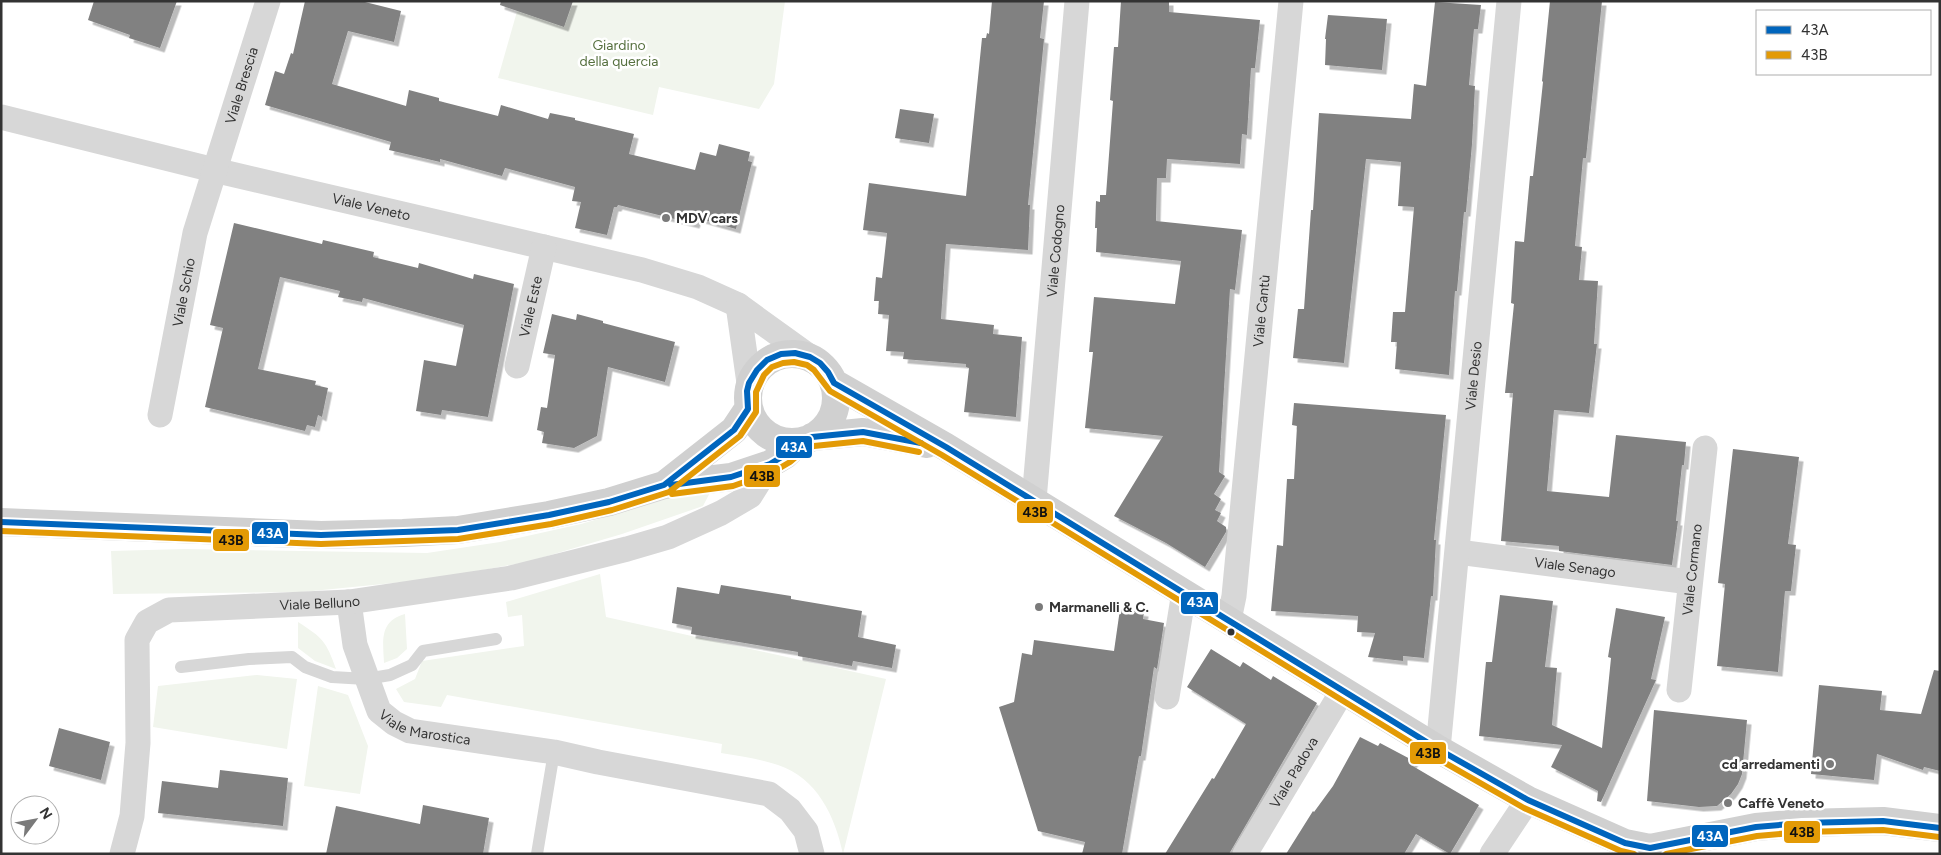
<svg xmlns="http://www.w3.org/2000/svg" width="1941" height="855" font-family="Figtree,sans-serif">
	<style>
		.green { fill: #f1f5ed }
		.building { fill: #818181; filter: url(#shadow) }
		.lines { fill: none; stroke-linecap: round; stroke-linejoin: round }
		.lane { stroke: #d7d7d7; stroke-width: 12 }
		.street { stroke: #d7d7d7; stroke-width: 25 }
		.secondary { stroke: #d0d0d0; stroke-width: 28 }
		.bus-1-casing { stroke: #fff; stroke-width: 10 }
		.bus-2-casing { stroke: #fff; stroke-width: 10 }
		.bus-1 { stroke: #0065bd; stroke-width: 6 }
		.bus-2 { stroke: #e39a05; stroke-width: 6 }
		.poi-dot { fill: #7a7a7a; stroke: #fff; stroke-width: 2 }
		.bus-dot { fill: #333; stroke: #fff; stroke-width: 2 }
		.labels { text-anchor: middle; stroke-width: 5; stroke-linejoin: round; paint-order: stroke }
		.park-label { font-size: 14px; fill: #56703f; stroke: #fff }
		.street-label { font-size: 14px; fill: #333; stroke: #fff }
		.poi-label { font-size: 14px; font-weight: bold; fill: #333; stroke: #fff; text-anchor: start }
		.line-badge { stroke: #fff; stroke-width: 2 }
		.badge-label { font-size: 14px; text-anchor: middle; font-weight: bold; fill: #fff }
		.pale-badge-label { font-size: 14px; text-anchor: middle; font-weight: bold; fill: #111 }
	</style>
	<defs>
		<filter id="shadow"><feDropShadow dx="4.5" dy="4.5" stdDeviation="0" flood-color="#0004"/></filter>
	</defs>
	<rect width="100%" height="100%" fill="#fff"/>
	<path class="green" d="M 520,1 L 785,1 L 774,84 L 759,109 L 659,87 L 653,115 L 498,78 Z
		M 714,485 L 703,506 L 622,534 L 527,562 L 434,579 L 302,592 L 113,594 L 111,551 L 185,549 L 427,553 L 500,542 L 581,524 Z
		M 600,574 L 606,617 L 886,679 L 843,854 C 835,816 817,778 778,765 C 760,759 740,756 721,753 L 722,744 L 447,695 L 441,707 L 404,702 L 396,689 L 415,679 L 422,661 L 524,646 L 522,615 L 508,617 L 506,602 Z
		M 405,614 L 407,649 L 397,658 L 384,663 C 383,641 379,621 405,614 Z
		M 298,622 C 323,638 326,641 336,669 L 315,661 L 298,648 Z
		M 257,675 L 297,679 L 287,749 L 153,727 L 158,686 Z
		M 318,686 L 348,695 L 368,746 L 360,794 L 304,786 Z"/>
	<path class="building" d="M 94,1 L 177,1 L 160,48 L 129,38 L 130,35 L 88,20 Z
		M 305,1 L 361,1 L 401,11 L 394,42 L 348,31 L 332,84 L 406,106 L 409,90 L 439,98 L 439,101 L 498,116 L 501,105 L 548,119 L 550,113 L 575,118 L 575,120 L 634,134 L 629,154 L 695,170 L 700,152 L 716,156 L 719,144 L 750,152 L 748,161 L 752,162 L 736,229 L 697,218 L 695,224 L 618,205 L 617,207 L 614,207 L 607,235 L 575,228 L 581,202 L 572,201 L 575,187 L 505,168 L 502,176 L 440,159 L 440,162 L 389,150 L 391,142 L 265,105 L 275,71 L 284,74 L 291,53 L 293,54 Z
		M 501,1 L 573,1 L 564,27 L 500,5 Z
		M 992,1 L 1044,1 L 1040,38 L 1044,39 L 1028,205 L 1030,205 L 1028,250 L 946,244 L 941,319 L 994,325 L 993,334 L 1022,337 L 1016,417 L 964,412 L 969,368 L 966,367 L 966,364 L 903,359 L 904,352 L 886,351 L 889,315 L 878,314 L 879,301 L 874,301 L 876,277 L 882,278 L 887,233 L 863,230 L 869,183 L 966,196 L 982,38 L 986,38 L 987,33 L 989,34 Z
		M 1121,1 L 1169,1 L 1169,12 L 1260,20 L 1255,68 L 1251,68 L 1247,135 L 1242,134 L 1240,164 L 1167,159 L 1166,178 L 1157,178 L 1156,221 L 1242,230 L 1235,290 L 1230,289 L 1219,472 L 1225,476 L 1214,494 L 1221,499 L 1215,510 L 1221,513 L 1217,521 L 1226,527 L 1226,532 L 1205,567 L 1166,543 L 1114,516 L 1163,436 L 1085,428 L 1093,352 L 1089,352 L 1094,297 L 1175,304 L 1181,261 L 1096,252 L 1097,228 L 1095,228 L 1096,201 L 1100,202 L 1100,195 L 1106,195 L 1113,101 L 1110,100 L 1114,47 L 1118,47 Z
		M 1550,1 L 1602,1 L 1586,158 L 1583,158 L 1575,246 L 1582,247 L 1579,280 L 1598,281 L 1594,344 L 1597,344 L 1589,413 L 1554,410 L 1547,491 L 1609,497 L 1616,435 L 1686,442 L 1684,465 L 1682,465 L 1676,521 L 1678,521 L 1672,565 L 1559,551 L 1559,546 L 1501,541 L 1513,393 L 1505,393 L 1514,304 L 1511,303 L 1515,241 L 1524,242 L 1530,176 L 1533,176 L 1543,82 L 1542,81 Z
		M 1435,2 L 1481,5 L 1478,29 L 1474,29 L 1469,85 L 1475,86 L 1472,144 L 1466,212 L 1464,212 L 1457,291 L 1455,291 L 1449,375 L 1395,369 L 1397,342 L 1391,342 L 1393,312 L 1405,312 L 1414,207 L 1398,206 L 1401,162 L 1366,159 L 1344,363 L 1293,358 L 1298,309 L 1304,309 L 1311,210 L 1313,210 L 1319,113 L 1411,119 L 1414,84 L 1426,86 Z
		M 1328,15 L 1387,19 L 1382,70 L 1325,65 L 1326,39 L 1325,39 Z
		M 900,109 L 934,114 L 929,143 L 895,138 Z
		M 234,223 L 322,244 L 323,240 L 374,252 L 373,257 L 418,268 L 419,263 L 473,279 L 474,274 L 514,284 L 488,417 L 442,410 L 441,415 L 416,411 L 424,360 L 456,366 L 464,325 L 363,298 L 362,302 L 338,297 L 340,291 L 280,277 L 258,369 L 316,381 L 315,385 L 328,388 L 322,417 L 318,415 L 315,427 L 307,425 L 305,431 L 205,407 L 223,328 L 210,325 Z
		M 552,314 L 576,320 L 577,314 L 603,321 L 603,323 L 675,342 L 665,382 L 608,367 L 597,436 L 574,448 L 542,443 L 544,432 L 537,430 L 541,407 L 547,408 L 555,355 L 543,353 Z
		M 1294,403 L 1446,415 L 1434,540 L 1436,540 L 1433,596 L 1431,596 L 1424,658 L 1403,656 L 1403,661 L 1368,657 L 1375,633 L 1357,632 L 1358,616 L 1271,611 L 1277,545 L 1283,546 L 1287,479 L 1294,479 L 1297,426 L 1292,425 Z
		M 1733,449 L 1799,457 L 1788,544 L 1796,545 L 1791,591 L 1785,591 L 1778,672 L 1717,666 L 1725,584 L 1718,583 Z
		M 721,585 L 791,596 L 791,599 L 862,611 L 858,637 L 896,645 L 892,668 L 853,661 L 852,666 L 798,656 L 798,652 L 691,634 L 692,627 L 672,623 L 677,587 L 719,594 Z
		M 1500,595 L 1553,601 L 1545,667 L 1557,668 L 1552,725 L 1602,748 L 1611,658 L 1608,657 L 1616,608 L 1665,617 L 1651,679 L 1656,680 L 1601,802 L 1597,801 L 1598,791 L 1551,767 L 1562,745 L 1479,736 L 1486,662 L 1492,662 Z
		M 1120,609 L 1144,612 L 1143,619 L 1164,623 L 1157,669 L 1154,667 L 1141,756 L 1139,756 L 1122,854 L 1082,854 L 1085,842 L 1038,831 L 999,707 L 1014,702 L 1022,653 L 1032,655 L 1034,640 L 1114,651 Z
		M 1211,649 L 1240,667 L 1243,662 L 1271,680 L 1273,676 L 1317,703 L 1229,854 L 1165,854 L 1212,778 L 1214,779 L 1246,724 L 1187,687 Z
		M 1934,670 L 1940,671 L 1940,771 L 1924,767 L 1923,770 L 1877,754 L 1874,780 L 1811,774 L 1819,685 L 1882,691 L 1880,710 L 1921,714 Z
		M 1654,710 L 1747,720 L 1742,774 L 1738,784 L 1731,794 L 1717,806 L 1699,807 L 1647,801 Z
		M 59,728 L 110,742 L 101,780 L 49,766 Z
		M 1360,737 L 1378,746 L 1380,743 L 1414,761 L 1411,765 L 1479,805 L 1450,854 L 1416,834 L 1404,854 L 1286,854 L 1313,811 L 1314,812 L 1333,786 Z
		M 220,770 L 288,778 L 283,826 L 158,813 L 162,781 L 218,788 Z
		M 423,805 L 489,818 L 483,854 L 326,854 L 336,806 L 420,824 Z"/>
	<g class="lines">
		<path class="lane" d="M 181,667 L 249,659 L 292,657 L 305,667 L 332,677 L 366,679 L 390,675 L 412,665 L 423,651 L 496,639
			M 537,854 L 554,752"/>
		<g class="street">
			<path id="s1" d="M 1,117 L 214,170 L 642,270 L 698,287 L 738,305"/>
			<path id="s2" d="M 517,366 L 544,247"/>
			<path d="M 749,383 L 738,305 L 810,357"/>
			<path id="s3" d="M 160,415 L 195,233 L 268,1"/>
			<path id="s4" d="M 1034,500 L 1077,1"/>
			<path id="s5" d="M 1458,552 L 1690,582"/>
			<path id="s6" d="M 349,602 L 355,645 L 379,711 L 394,723 L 410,731 L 554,752 L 598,762 L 769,794 L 790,810 L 806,831 L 812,854"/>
			<path id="s7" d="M 1229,620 L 1234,596 L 1291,1"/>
			<path id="s8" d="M 1679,690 L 1705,448"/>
			<path d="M 1167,697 L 1184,592"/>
			<path id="s9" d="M 1438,749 L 1509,1"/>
			<path id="s10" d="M 122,854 L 132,816 L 138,743 L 137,640 L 147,622 L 169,610 L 349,602 L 511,578 L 627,549 L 668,537 L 721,513 L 750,496 L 770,464"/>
			<path id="s11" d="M 1245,854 L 1343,690"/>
			<path d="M 1492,854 L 1528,800"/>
		</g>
		<path class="secondary" d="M748 398a44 44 0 1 1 88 0a44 44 0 1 1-88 0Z
			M 834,383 L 946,447 L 1438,749 L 1528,800 L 1625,843 L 1650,848 L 1756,827 L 1802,823 L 1883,821 L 1940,828
			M 812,437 L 863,432 L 927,444
			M 664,485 L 734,430 L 748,409
			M 1,522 L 321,535 L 403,533 L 458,530 L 549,515 L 609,502 L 664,485 L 731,477 L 770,464 L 785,455 L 799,442"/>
		<g class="bus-1-casing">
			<path id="bus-1" d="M 671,485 L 731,477 L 770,464 L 785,455 L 799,442 L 812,437 L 863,432 L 921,443
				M 1,522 L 321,535 L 458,530 L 549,515 L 609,502 L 664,485 L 734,430 L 748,409 L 747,391 L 749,383 L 757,370 L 767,360 L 781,354 L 795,353 L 810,357 L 820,363 L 828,372 L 834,383 L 946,447 L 1438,749 L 1528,800 L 1625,843 L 1650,848 L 1756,827 L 1802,823 L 1883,821 L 1940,828"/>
		</g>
		<g class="bus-2-casing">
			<path id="bus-2" d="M 672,494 L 733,486 L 773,472 L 790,462 L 804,450 L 814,446 L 863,441 L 919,452
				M 1,531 L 321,544 L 458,539 L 551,524 L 612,510 L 669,492 L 740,436 L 756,412 L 756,392 L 764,375 L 772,367 L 783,363 L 794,362 L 807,365 L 814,370 L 830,391 L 942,455 L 1433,756 L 1524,808 L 1621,851 L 1634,854
				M 1666,854 L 1757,836 L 1802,832 L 1883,830 L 1939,837"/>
		</g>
		<use href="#bus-1" class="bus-1"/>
		<use href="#bus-2" class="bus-2"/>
	</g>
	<g class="poi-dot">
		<circle cx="666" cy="218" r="5"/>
		<circle cx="1039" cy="607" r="5"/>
		<circle cx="1830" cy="764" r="5"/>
		<circle cx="1728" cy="803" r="5"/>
	</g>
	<circle class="bus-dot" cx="1231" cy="632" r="4.5"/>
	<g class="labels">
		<g class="park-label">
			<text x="619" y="50">Giardino<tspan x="619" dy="16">della quercia</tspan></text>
		</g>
		<g class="street-label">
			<text dy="5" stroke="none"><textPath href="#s3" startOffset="340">Viale Brescia</textPath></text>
			<text dy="5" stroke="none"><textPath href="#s1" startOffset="381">Viale Veneto</textPath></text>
			<text dy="5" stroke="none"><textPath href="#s4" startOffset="250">Viale Codogno</textPath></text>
			<text dy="5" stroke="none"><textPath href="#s3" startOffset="125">Viale Schio</textPath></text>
			<text dy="5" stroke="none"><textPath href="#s2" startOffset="61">Viale Este</textPath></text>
			<text dy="5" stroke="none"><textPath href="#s7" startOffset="311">Viale Cantù</textPath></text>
			<text dy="5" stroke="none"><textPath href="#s9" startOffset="375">Viale Desio</textPath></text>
			<text dy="5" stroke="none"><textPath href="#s5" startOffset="118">Viale Senago</textPath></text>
			<text dy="5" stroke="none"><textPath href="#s8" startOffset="121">Viale Cormano</textPath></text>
			<text dy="5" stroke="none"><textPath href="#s10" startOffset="412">Viale Belluno</textPath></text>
			<text dy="5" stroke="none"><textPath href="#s6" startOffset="164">Viale Marostica</textPath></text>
			<text dy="5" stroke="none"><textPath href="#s11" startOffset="95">Viale Padova</textPath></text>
		</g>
		<g class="poi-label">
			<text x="676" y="223">MDV cars</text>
			<text x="1049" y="612">Marmanelli &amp; C.</text>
			<text x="1820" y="769" text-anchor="end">cd arredamenti</text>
			<text x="1738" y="808">Caffè Veneto</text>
		</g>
	</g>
	<g class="line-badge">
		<rect x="775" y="435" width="38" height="24" rx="5" fill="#0065bd"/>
		<rect x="743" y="464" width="38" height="24" rx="5" fill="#e39a05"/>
		<rect x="1016" y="500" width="38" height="24" rx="5" fill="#e39a05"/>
		<rect x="251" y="521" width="38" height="24" rx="5" fill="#0065bd"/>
		<rect x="212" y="528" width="38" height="24" rx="5" fill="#e39a05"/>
		<rect x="1180" y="591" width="39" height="24" rx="5" fill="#0065bd"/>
		<rect x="1409" y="741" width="38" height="24" rx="5" fill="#e39a05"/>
		<rect x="1783" y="820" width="38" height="24" rx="5" fill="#e39a05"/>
		<rect x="1691" y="824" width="38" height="24" rx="5" fill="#0065bd"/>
	</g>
	<g class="badge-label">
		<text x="794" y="452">43A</text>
		<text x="270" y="538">43A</text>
		<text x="1200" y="607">43A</text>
		<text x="1710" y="841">43A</text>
	</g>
	<g class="pale-badge-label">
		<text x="762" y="481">43B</text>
		<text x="1035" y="517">43B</text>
		<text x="231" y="545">43B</text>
		<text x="1428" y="758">43B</text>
		<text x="1802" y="837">43B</text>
	</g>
	<rect width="1941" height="855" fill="none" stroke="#333333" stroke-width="5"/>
	<rect x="1756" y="10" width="175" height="65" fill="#ffffff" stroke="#adadad"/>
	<rect x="1766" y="26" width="25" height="8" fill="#0065bd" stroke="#adadad"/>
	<text x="1801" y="35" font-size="15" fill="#333333">43A</text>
	<rect x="1766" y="51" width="25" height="8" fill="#e39a05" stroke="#adadad"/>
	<text x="1801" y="60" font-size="15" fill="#333333">43B</text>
	<g transform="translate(35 820) rotate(58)"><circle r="24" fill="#ffffff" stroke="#adadad"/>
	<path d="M0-4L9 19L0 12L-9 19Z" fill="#7a7a7a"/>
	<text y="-8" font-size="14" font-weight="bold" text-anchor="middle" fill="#333333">N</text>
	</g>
</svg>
